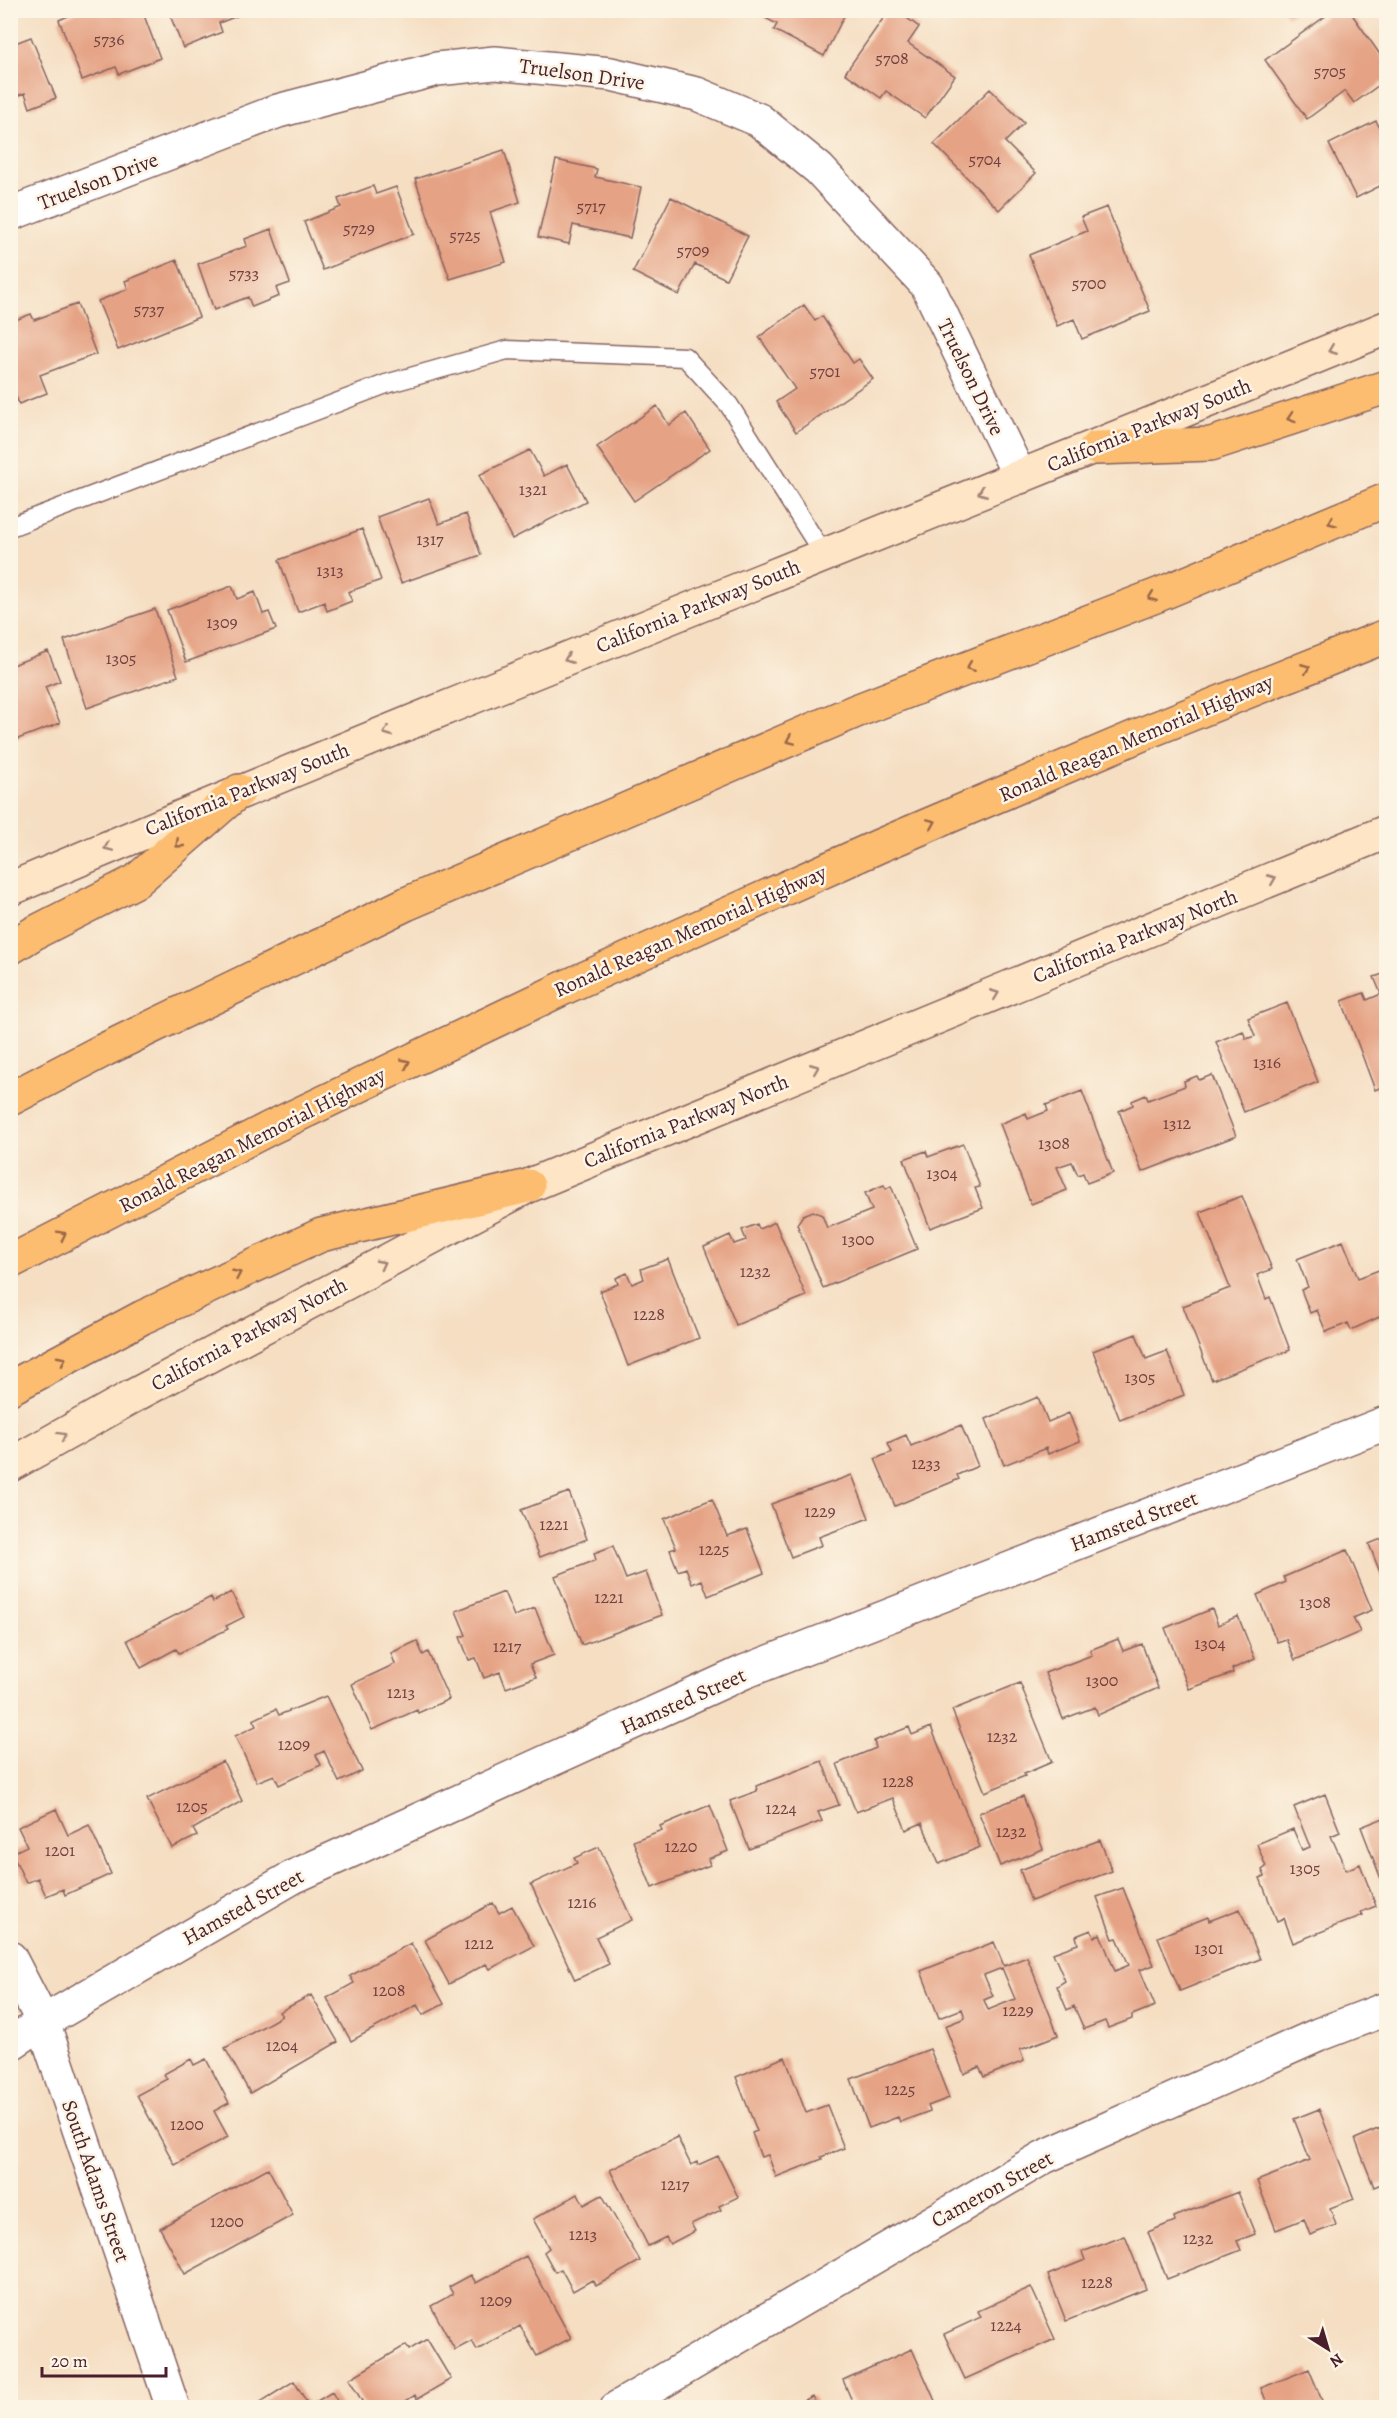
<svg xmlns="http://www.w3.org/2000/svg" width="1397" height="2418" font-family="Alegreya,serif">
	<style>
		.building { fill: #e5a284; fill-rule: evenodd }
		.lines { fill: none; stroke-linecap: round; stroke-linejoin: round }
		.service-casing { stroke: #866260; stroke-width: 21 }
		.minor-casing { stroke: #866260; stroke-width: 36 }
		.secondary-casing { stroke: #866260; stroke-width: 36 }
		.motorway-casing { stroke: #866260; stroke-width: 36 }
		.service { stroke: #fff; stroke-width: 18 }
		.minor { stroke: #fff; stroke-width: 33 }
		.secondary { stroke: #fee5c5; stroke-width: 33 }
		.motorway { stroke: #fcbd6f; stroke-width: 33 }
		.oneway { stroke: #a48278 }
		.oneway2 { stroke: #9a664a }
		.labels { text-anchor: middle; stroke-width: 5; stroke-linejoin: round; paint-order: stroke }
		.number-label { font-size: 18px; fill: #714041 }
		.street-label { font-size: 21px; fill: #4a1f2b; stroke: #fcf5e5 }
	</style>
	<rect width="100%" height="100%" fill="#fcf5e5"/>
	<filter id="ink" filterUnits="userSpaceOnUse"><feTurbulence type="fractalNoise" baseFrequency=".0167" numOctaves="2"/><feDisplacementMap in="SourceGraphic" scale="12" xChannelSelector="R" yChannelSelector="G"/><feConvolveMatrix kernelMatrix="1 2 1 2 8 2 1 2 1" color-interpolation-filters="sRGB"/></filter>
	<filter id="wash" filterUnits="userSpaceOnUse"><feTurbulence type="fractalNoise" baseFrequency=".008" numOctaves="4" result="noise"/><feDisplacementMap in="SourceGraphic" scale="24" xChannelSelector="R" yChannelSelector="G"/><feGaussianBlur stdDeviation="1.35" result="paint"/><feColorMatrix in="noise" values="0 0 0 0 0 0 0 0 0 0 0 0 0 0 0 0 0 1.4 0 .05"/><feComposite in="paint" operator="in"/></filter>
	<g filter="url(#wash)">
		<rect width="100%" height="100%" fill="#f5dec2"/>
		<g id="blocks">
			<path class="building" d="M 82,10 L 110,10 L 111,13 L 118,10 L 142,10 L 160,58 L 119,74 L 116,67 L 82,80 L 59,20 Z
				M 168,10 L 250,10 L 250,11 L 219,23 L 222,32 L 183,48 Z
				M 750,10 L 847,10 L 824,56 L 774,30 L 777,24 Z
				M 889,10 L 896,10 L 919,27 L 908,43 L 955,76 L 925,118 L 886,91 L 881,98 L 845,73 Z
				M 1283,10 L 1296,10 L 1288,17 Z
				M 1334,10 L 1349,10 L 1386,63 L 1386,80 L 1354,103 L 1345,91 L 1307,119 L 1265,60 Z
				M 31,37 L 56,98 L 30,108 L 25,93 L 14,97 L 18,107 L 10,110 L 10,45 Z
				M 990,89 L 1024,123 L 1005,142 L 1036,173 L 999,210 L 934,144 Z
				M 1376,121 L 1380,128 L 1386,124 L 1386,183 L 1356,198 L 1329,144 Z
				M 504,150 L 520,202 L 490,212 L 506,262 L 450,279 L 415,179 Z
				M 556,160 L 597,169 L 595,177 L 641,187 L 630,238 L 573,225 L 569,244 L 538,237 Z
				M 373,186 L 376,194 L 396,187 L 414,234 L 323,270 L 304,222 L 341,207 L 338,199 Z
				M 671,197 L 748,236 L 726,279 L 695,264 L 679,295 L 633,272 Z
				M 1107,207 L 1150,311 L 1082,339 L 1074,319 L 1057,326 L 1029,255 L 1087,231 L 1081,217 Z
				M 271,229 L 290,283 L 276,288 L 279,296 L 252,307 L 248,297 L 214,310 L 198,264 L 247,246 L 245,239 Z
				M 177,260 L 199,317 L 118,350 L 98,301 L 128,289 L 125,281 Z
				M 77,304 L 96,354 L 40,375 L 47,393 L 19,404 L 10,381 L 10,322 L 31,314 L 34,320 Z
				M 804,305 L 815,321 L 822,316 L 853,363 L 859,359 L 873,379 L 796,432 L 776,402 L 795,389 L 759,337 Z
				M 657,406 L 669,425 L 686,413 L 710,449 L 634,501 L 597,447 Z
				M 530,450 L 544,476 L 567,464 L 586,501 L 512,539 L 479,475 Z
				M 429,498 L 439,524 L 466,514 L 481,555 L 401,583 L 377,517 Z
				M 362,529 L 381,580 L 348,592 L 352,601 L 327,611 L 324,602 L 298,612 L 279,560 Z
				M 232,586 L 237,599 L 255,592 L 263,614 L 269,612 L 276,629 L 186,662 L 167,610 Z
				M 155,609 L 178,676 L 87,708 L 64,640 Z
				M 48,651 L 60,681 L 45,687 L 60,723 L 10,742 L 10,666 Z
				M 1386,973 L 1386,1085 L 1375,1090 L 1342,1001 L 1364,993 L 1367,1000 L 1381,994 L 1374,977 Z
				M 1287,1003 L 1318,1082 L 1244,1112 L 1216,1042 L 1243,1031 L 1246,1039 L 1255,1036 L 1248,1018 Z
				M 1212,1075 L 1236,1136 L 1142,1172 L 1119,1111 L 1133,1105 L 1132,1101 L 1146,1095 L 1148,1100 L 1185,1086 L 1184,1081 L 1197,1076 L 1199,1080 Z
				M 1082,1091 L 1113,1173 L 1087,1183 L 1083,1173 L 1078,1175 L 1072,1162 L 1057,1167 L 1067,1190 L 1031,1204 L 1000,1124 L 1026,1113 L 1028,1119 L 1048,1111 L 1046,1105 Z
				M 963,1144 L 980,1187 L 975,1188 L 983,1208 L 930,1228 L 904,1159 L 926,1151 L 928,1157 Z
				M 884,1185 L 886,1189 L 891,1186 L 917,1249 L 823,1288 L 797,1224 L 803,1215 L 813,1211 L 822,1215 L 827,1228 L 872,1210 L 865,1193 Z
				M 1242,1196 L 1272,1269 L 1257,1275 L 1266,1299 L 1270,1297 L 1290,1350 L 1212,1380 L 1183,1306 L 1230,1288 L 1200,1212 Z
				M 775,1222 L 806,1296 L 736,1325 L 704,1247 L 730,1235 L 734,1244 L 746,1240 L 742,1230 L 757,1224 L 759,1229 Z
				M 1343,1241 L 1358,1278 L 1379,1270 L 1386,1289 L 1386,1314 L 1351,1330 L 1348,1323 L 1326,1332 L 1317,1310 L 1310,1313 L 1301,1290 L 1308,1287 L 1297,1259 Z
				M 668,1259 L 699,1338 L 628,1366 L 600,1291 L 618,1284 L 616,1278 L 627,1273 L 632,1284 L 644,1279 L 641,1269 Z
				M 1136,1334 L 1146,1359 L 1167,1351 L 1184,1395 L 1120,1420 L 1093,1351 Z
				M 1038,1397 L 1048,1422 L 1069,1413 L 1080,1441 L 1048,1454 L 1046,1448 L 1004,1465 L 986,1419 Z
				M 961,1425 L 978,1466 L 957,1475 L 959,1479 L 895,1506 L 875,1459 L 892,1452 L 888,1443 L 906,1435 L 911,1446 Z
				M 852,1475 L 869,1518 L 819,1537 L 822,1545 L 791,1557 L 771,1504 Z
				M 569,1492 L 587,1539 L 540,1557 L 521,1510 Z
				M 712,1499 L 727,1536 L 747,1529 L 764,1573 L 708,1596 L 702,1580 L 692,1584 L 686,1568 L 678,1571 L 670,1550 L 676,1548 L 664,1519 Z
				M 1386,1537 L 1386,1588 L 1369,1544 Z
				M 613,1546 L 626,1579 L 646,1572 L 662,1615 L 582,1645 L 555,1576 L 596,1560 L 594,1553 Z
				M 1347,1550 L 1372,1610 L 1353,1618 L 1360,1632 L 1295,1660 L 1286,1639 L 1277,1642 L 1257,1595 L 1286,1582 L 1284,1577 Z
				M 231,1592 L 244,1617 L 226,1626 L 228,1629 L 179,1653 L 176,1649 L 141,1668 L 127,1640 L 211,1597 L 213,1602 Z
				M 504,1592 L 514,1616 L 535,1608 L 554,1655 L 530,1664 L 536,1677 L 506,1688 L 500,1672 L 484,1678 L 476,1658 L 469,1660 L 460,1637 L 466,1635 L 456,1611 Z
				M 1212,1609 L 1218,1625 L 1238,1616 L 1255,1659 L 1232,1669 L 1233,1673 L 1189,1689 L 1165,1628 Z
				M 1118,1639 L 1123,1651 L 1142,1644 L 1158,1688 L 1098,1715 L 1095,1707 L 1063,1719 L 1045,1673 L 1092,1655 L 1090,1650 Z
				M 417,1641 L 423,1655 L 428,1652 L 449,1699 L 418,1713 L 417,1710 L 372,1730 L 352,1684 L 395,1664 L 391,1653 Z
				M 1020,1683 L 1052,1762 L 1024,1774 L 1025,1776 L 985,1792 L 952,1710 Z
				M 326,1696 L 362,1771 L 339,1782 L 324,1751 L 316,1755 L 321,1765 L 279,1785 L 274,1775 L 257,1782 L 235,1736 L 256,1726 L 253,1720 L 276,1709 L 279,1715 Z
				M 909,1727 L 912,1735 L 931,1727 L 980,1847 L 939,1864 L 922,1823 L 906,1830 L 893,1798 L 856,1812 L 837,1764 L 876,1748 L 874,1741 Z
				M 223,1761 L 242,1801 L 193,1829 L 197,1836 L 172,1848 L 147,1799 Z
				M 822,1761 L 839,1805 L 818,1812 L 822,1821 L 749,1849 L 730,1801 L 757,1791 L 756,1786 Z
				M 1325,1794 L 1340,1832 L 1331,1836 L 1346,1870 L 1360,1864 L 1376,1906 L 1361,1912 L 1363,1915 L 1293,1943 L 1284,1918 L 1277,1921 L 1260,1878 L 1265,1876 L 1262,1870 L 1266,1867 L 1257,1844 L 1293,1829 L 1302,1850 L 1310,1847 L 1294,1807 Z
				M 1023,1796 L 1043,1849 L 1000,1866 L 979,1813 Z
				M 710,1805 L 728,1851 L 708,1859 L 710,1865 L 652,1888 L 633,1841 L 662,1830 L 660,1826 Z
				M 56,1809 L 68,1835 L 89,1825 L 111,1874 L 65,1895 L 63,1889 L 46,1896 L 38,1878 L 26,1883 L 12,1853 L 27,1846 L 18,1827 Z
				M 1386,1817 L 1386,1892 L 1361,1827 Z
				M 1100,1840 L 1112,1871 L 1031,1901 L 1020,1870 Z
				M 599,1847 L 632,1920 L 596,1937 L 609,1964 L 575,1980 L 531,1884 L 577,1863 L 574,1858 Z
				M 1123,1888 L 1154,1965 L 1140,1970 L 1155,2006 L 1132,2015 L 1132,2019 L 1108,2028 L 1105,2021 L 1084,2029 L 1074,2006 L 1067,2010 L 1057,1986 L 1065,1981 L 1053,1953 L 1078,1944 L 1076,1936 L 1091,1930 L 1094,1937 L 1100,1934 L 1115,1971 L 1129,1965 L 1117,1938 L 1113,1939 L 1097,1897 Z
				M 493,1903 L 499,1913 L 512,1906 L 534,1946 L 490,1969 L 486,1964 L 449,1984 L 425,1940 Z
				M 1240,1909 L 1260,1959 L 1180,1991 L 1158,1937 L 1208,1917 L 1209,1921 Z
				M 994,1942 L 1004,1966 L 1027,1957 L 1058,2035 L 1020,2050 L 1024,2061 L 984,2077 L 979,2067 L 964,2074 L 945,2026 L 965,2018 L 962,2009 L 939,2018 L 921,1971 ZM 1002,1968 L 1015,1999 L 988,2010 L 984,2000 L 993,1996 L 984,1975 Z
				M 411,1943 L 444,2004 L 423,2015 L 417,2005 L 351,2041 L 327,1998 L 354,1983 L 350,1976 Z
				M 311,1995 L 338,2042 L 250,2093 L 225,2048 L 282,2016 L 279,2012 Z
				M 930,2049 L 949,2098 L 928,2106 L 930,2111 L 900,2122 L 898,2117 L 869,2128 L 851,2079 Z
				M 785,2057 L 806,2113 L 827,2105 L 844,2148 L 821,2157 L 822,2159 L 776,2177 L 768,2155 L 761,2157 L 752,2133 L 757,2131 L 736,2077 Z
				M 191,2059 L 194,2065 L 206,2059 L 229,2103 L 214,2111 L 228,2137 L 175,2165 L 137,2095 L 167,2079 L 164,2074 Z
				M 1319,2109 L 1354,2199 L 1330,2208 L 1336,2225 L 1310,2235 L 1304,2219 L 1276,2230 L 1257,2181 L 1310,2160 L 1294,2119 Z
				M 1386,2126 L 1386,2182 L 1374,2187 L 1355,2139 Z
				M 677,2137 L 691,2165 L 697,2162 L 698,2165 L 718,2156 L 738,2197 L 719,2206 L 721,2210 L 691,2224 L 695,2231 L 670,2244 L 666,2237 L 648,2246 L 610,2170 Z
				M 268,2168 L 293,2215 L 185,2274 L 160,2228 Z
				M 1238,2192 L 1255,2234 L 1237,2241 L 1241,2250 L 1167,2279 L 1148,2232 L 1175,2221 L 1174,2217 Z
				M 578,2194 L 584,2205 L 602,2195 L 640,2261 L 596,2286 L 592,2280 L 573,2291 L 561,2269 L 555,2272 L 544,2252 L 549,2248 L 533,2219 Z
				M 1125,2236 L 1146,2289 L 1066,2321 L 1048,2275 L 1085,2260 L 1082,2252 Z
				M 526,2256 L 571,2338 L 537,2356 L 520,2326 L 477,2350 L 472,2341 L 455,2350 L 431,2306 L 453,2294 L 449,2287 L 471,2275 L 476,2283 Z
				M 1031,2287 L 1055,2339 L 965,2379 L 944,2334 L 981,2317 L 978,2311 Z
				M 427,2339 L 451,2379 L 417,2399 L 415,2395 L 395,2408 L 366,2408 L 349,2379 L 406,2345 L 409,2350 Z
				M 912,2349 L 935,2401 L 921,2408 L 855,2408 L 843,2380 Z
				M 1309,2369 L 1325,2408 L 1269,2408 L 1261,2388 Z
				M 294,2381 L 309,2406 L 332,2392 L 341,2408 L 251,2408 Z
				M 812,2396 L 818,2408 L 789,2408 Z"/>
		</g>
	</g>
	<g filter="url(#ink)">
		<use href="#blocks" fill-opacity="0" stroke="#866260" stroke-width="1.5"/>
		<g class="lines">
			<g class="service-casing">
				<path id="service" d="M 10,527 L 386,384 L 507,350 L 685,357 L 729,405 L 824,555"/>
			</g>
			<g class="minor-casing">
				<path id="minor" d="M 10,214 L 278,111 L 437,69 L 495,63 L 611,74 L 697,94 L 759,120 L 819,169 L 927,285 L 1020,477
					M 10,1958 L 43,2022 L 173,2408
					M 10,2044 L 43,2022 L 293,1877 L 744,1672 L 1386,1423
					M 617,2408 L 1044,2157 L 1318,2035 L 1386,2009"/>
			</g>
			<g class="secondary-casing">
				<path id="secondary" d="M 10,889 C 466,695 928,516 1386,328
					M 10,1465 L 133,1396 L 528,1186 L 1386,832"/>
			</g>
			<g class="motorway-casing">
				<path id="motorway" d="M 1096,448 L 1211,444 L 1386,387
					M 10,948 L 34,933 L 136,881 L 239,791
					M 10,1099 L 104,1050 L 406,904 L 856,711 L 1158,595 L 1386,500
					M 10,1262 L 270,1128 L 568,986 L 879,846 L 1154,729 L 1386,636
					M 10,1388 L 143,1317 L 321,1235 L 528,1186"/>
			</g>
			<use href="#service" class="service"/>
			<use href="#minor" class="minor"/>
			<use href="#secondary" class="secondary"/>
			<use href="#motorway" class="motorway"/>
		</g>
		<defs><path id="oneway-chevron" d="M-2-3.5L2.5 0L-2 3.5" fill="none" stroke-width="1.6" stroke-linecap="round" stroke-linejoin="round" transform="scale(1.5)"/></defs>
		<g class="oneway">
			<use href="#oneway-chevron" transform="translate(1332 350) rotate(158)"/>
			<use href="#oneway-chevron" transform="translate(982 492) rotate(158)"/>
			<use href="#oneway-chevron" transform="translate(568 659) rotate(158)"/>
			<use href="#oneway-chevron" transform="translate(387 732) rotate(158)"/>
			<use href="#oneway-chevron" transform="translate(108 847) rotate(157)"/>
			<use href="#oneway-chevron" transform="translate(1272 879) rotate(-22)"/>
			<use href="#oneway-chevron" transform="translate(995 994) rotate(-22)"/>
			<use href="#oneway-chevron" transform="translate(815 1068) rotate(-22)"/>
			<use href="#oneway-chevron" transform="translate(381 1264) rotate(-28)"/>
			<use href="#oneway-chevron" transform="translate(62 1436) rotate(-29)"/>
		</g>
		<g class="oneway2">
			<use href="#oneway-chevron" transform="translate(1291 418) rotate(162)"/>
			<use href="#oneway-chevron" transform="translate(1332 522) rotate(157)"/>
			<use href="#oneway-chevron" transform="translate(1152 597) rotate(159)"/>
			<use href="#oneway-chevron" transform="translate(970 667) rotate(159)"/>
			<use href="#oneway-chevron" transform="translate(1306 668) rotate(-22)"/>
			<use href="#oneway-chevron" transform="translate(790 740) rotate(157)"/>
			<use href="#oneway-chevron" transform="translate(932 823) rotate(-23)"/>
			<use href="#oneway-chevron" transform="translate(179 844) rotate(139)"/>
			<use href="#oneway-chevron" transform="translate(406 1063) rotate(-25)"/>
			<use href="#oneway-chevron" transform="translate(62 1235) rotate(-27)"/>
			<use href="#oneway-chevron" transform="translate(237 1274) rotate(-25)"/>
			<use href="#oneway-chevron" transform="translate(62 1360) rotate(-28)"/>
		</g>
	</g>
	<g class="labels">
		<g class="number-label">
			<text x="109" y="45">5736</text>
			<text x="892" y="64">5708</text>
			<text x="1330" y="77">5705</text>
			<text x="985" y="165">5704</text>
			<text x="591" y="212">5717</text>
			<text x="359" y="234">5729</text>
			<text x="465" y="241">5725</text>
			<text x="693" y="256">5709</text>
			<text x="244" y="279">5733</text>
			<text x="1089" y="289">5700</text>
			<text x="149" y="315">5737</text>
			<text x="825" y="377">5701</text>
			<text x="533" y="495">1321</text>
			<text x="430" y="545">1317</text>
			<text x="330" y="576">1313</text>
			<text x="222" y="628">1309</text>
			<text x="121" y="664">1305</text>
			<text x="1267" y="1068">1316</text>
			<text x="1177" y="1129">1312</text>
			<text x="1054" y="1149">1308</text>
			<text x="942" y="1179">1304</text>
			<text x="858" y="1245">1300</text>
			<text x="755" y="1277">1232</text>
			<text x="649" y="1320">1228</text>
			<text x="1140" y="1383">1305</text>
			<text x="926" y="1469">1233</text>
			<text x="820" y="1517">1229</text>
			<text x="554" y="1530">1221</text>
			<text x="714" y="1555">1225</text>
			<text x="609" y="1603">1221</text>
			<text x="1315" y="1608">1308</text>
			<text x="1210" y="1649">1304</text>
			<text x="507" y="1652">1217</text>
			<text x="1102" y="1686">1300</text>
			<text x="401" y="1698">1213</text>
			<text x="1002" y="1742">1232</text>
			<text x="294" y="1750">1209</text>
			<text x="898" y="1787">1228</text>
			<text x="192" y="1812">1205</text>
			<text x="781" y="1814">1224</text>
			<text x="1011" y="1837">1232</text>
			<text x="681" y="1852">1220</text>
			<text x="60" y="1856">1201</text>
			<text x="1305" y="1874">1305</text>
			<text x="582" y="1908">1216</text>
			<text x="479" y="1949">1212</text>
			<text x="1209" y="1954">1301</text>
			<text x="389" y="1996">1208</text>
			<text x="1018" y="2016">1229</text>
			<text x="282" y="2051">1204</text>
			<text x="900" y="2095">1225</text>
			<text x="187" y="2130">1200</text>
			<text x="675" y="2190">1217</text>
			<text x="227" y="2227">1200</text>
			<text x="583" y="2240">1213</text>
			<text x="1198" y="2244">1232</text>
			<text x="1097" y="2288">1228</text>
			<text x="496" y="2306">1209</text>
			<text x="1006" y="2331">1224</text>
		</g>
		<g class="street-label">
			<text transform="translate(582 74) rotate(8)" y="7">Truelson Drive</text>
			<text transform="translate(98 181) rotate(-21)" y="7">Truelson Drive</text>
			<text transform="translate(971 377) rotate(64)" y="7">Truelson Drive</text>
			<text transform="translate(1149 425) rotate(-22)" y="7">California Parkway South</text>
			<text transform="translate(698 606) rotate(-22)" y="7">California Parkway South</text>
			<text transform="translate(1136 738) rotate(-23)" y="7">Ronald Reagan Memorial Highway</text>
			<text transform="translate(247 789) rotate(-22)" y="7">California Parkway South</text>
			<text transform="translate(690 931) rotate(-24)" y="7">Ronald Reagan Memorial Highway</text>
			<text transform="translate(1135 936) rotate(-22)" y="7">California Parkway North</text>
			<text transform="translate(686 1121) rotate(-22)" y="7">California Parkway North</text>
			<text transform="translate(252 1140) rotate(-27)" y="7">Ronald Reagan Memorial Highway</text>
			<text transform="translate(249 1334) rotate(-28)" y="7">California Parkway North</text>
			<text transform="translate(1134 1521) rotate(-21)" y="7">Hamsted Street</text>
			<text transform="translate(683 1701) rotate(-24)" y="7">Hamsted Street</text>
			<text transform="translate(243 1907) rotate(-29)" y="7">Hamsted Street</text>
			<text transform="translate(96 2181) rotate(71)" y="7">South Adams Street</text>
			<text transform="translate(992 2189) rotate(-29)" y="7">Cameron Street</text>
		</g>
	</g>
	<rect width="1397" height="2418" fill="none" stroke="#fcf5e5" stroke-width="36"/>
	<g transform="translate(1328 2349) rotate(143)" stroke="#fcf5e5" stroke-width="4.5" paint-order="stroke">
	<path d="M0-4.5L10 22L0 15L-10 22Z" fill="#4a1f2b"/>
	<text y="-9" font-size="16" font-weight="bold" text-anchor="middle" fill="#4a1f2b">N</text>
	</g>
	<path d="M42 2367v9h124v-9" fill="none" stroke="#4a1f2b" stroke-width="3"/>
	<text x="51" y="2367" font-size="18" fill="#4a1f2b" stroke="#fcf5e5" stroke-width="4.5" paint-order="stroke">20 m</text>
</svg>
